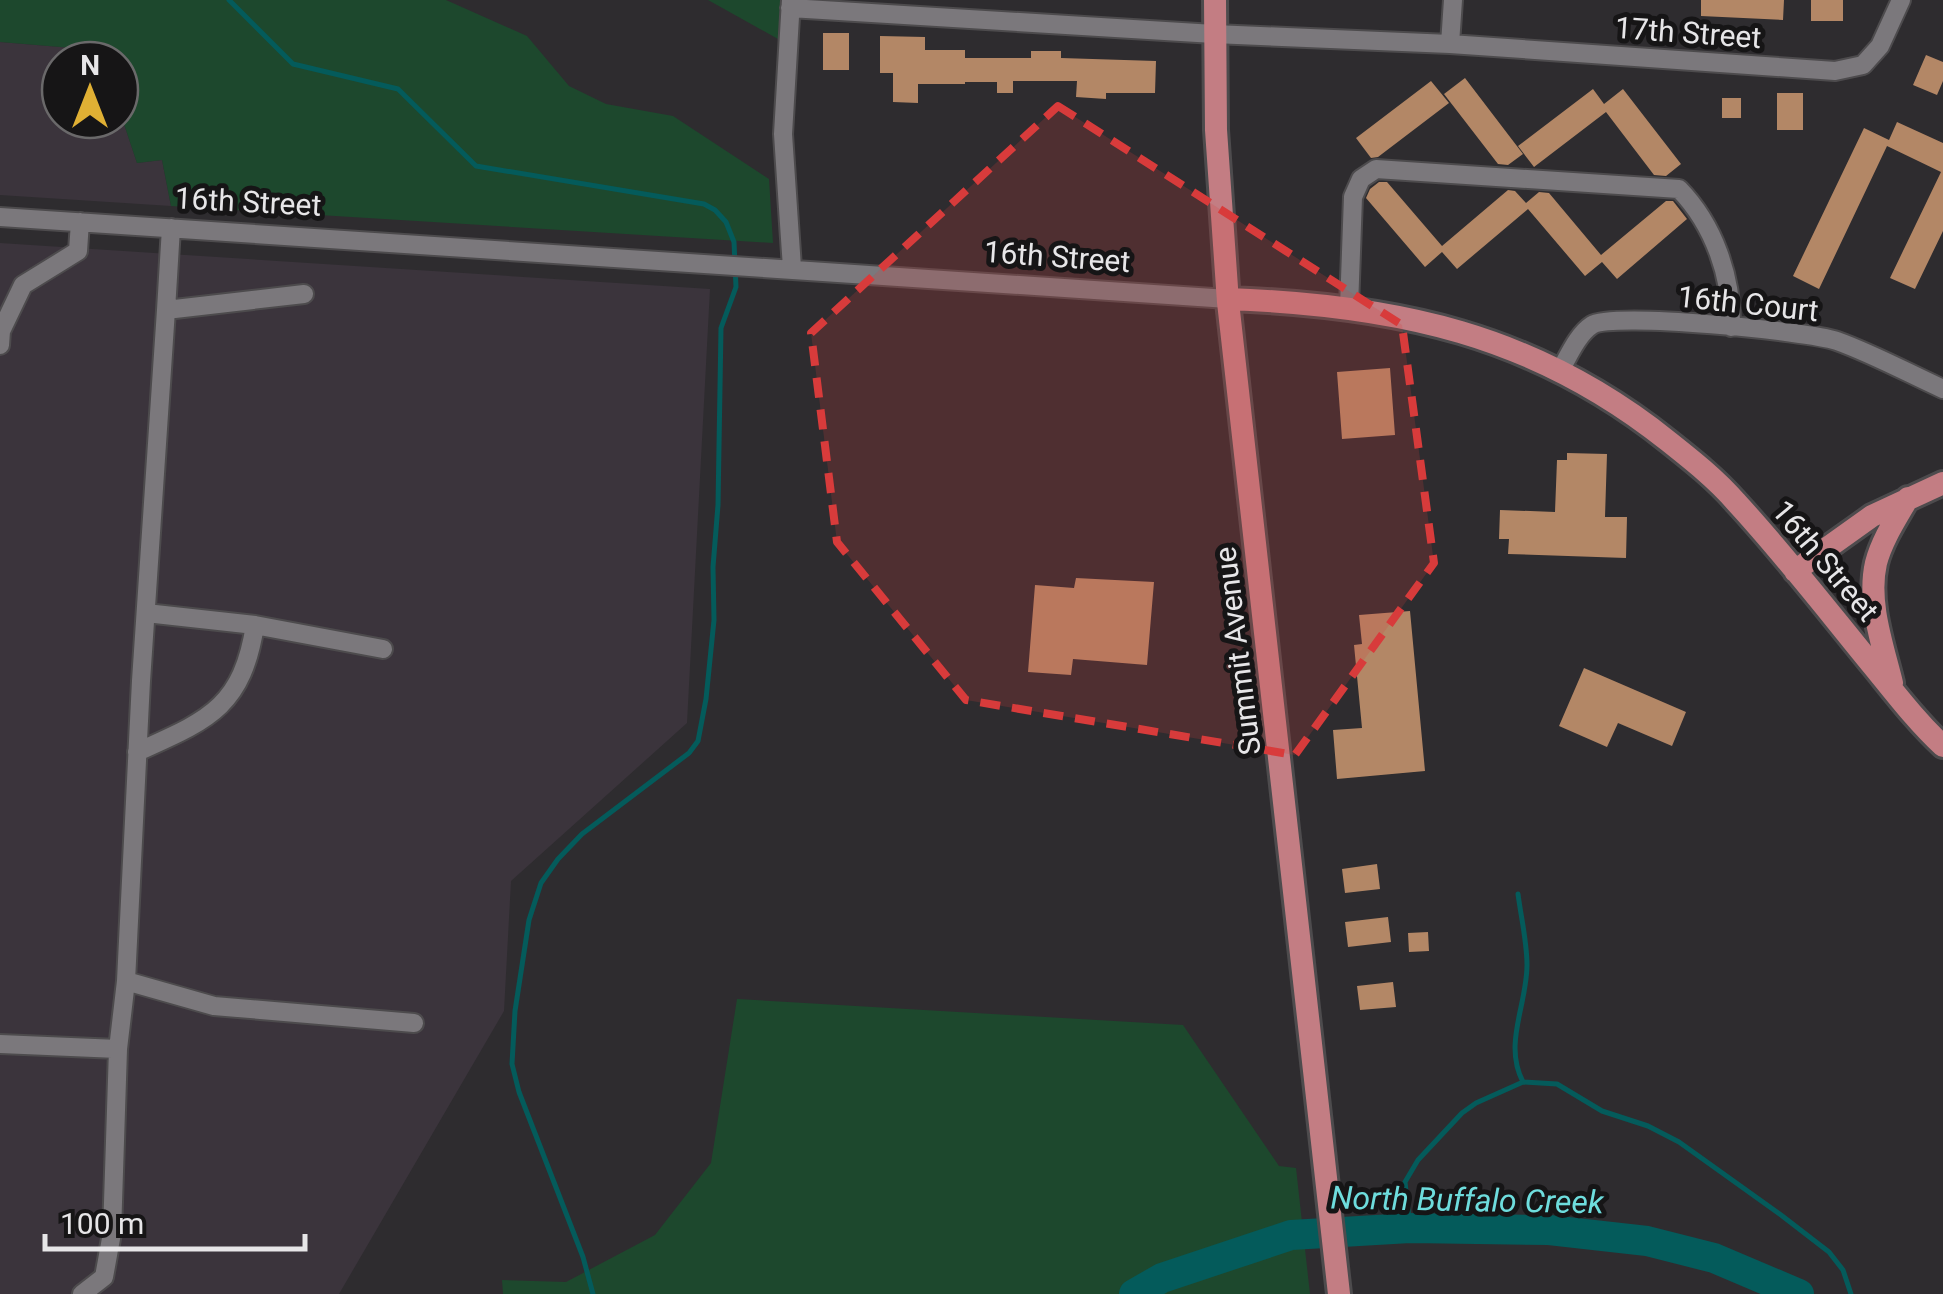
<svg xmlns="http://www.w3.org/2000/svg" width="1943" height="1294" font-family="Roboto,sans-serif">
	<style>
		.built { fill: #3b343c }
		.green { fill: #1d482d }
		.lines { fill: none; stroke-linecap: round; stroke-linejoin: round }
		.stream { stroke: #045b5b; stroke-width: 5 }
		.river { stroke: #045b5b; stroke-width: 30 }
		.building { fill: #b38766 }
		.minor-casing { stroke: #4d4b4d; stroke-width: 22 }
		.major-casing { stroke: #4d4b4d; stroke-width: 28 }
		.minor { stroke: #7b787c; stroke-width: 18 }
		.major { stroke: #c37d83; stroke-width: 22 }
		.marked { fill: #d83b3b; fill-opacity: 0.2; stroke: #d83b3b; stroke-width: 8; stroke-dasharray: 20 12; stroke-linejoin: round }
		.labels { text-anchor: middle; stroke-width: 10; stroke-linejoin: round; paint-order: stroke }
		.street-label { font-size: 30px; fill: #e7e6e8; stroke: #161516 }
		.water-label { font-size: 32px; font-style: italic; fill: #6edddd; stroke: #161516 }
	</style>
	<rect width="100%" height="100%" fill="#2e2c2f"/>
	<path class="built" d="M 0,42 L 98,50 L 101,60 L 60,60 L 60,120 L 120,120 L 120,112 L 137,163 L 162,160 L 171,206 L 0,195 Z
		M 0,243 L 710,289 L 687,723 L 511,881 L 504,1011 L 339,1294 L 0,1294 Z"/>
	<path class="green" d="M 0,0 L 446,0 L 527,36 L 569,86 L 606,104 L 673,116 L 769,179 L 773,243 L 171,206 L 162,160 L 137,163 L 120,112 L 120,60 L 101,60 L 97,50 L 0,42 Z
		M 708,0 L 781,0 L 778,39 Z
		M 737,999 L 1183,1025 L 1279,1166 L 1296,1168 L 1310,1294 L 503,1294 L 502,1280 L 566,1282 L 655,1235 L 711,1163 Z"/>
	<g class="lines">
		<path class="stream" d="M 229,0 L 293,64 L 398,89 L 476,166 L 704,204 L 715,210 L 726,222 L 734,242 L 736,287 L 721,328 L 718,505 L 713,567 L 714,620 L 706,699 L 698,741 L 689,753 L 582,834 L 558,859 L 541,883 L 529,920 L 515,1011 L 512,1064 L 519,1092 L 583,1257 L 593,1294
			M 1518,894 C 1521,917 1527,942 1527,965 C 1527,1005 1503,1044 1523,1082
			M 1410,1228 L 1405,1182 L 1418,1160 L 1462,1113 L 1476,1103 L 1523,1082 L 1557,1084 L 1602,1111 L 1648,1126 L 1679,1142 L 1781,1215 L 1829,1252 L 1843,1270 L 1851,1294"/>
		<path class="river" d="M 1134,1294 L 1162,1278 L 1291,1235 L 1410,1228 L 1549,1230 L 1647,1241 L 1714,1258 L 1799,1294"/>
	</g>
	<path class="building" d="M 1701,0 L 1784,0 L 1783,20 L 1701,16 Z
		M 1811,0 L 1843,0 L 1843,21 L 1811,21 Z
		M 823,33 L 849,33 L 849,70 L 823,70 Z
		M 880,36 L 925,37 L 925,50 L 965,50 L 965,58 L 1031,58 L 1031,51 L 1061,51 L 1061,58 L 1156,61 L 1155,93 L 1106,93 L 1106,99 L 1076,97 L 1077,81 L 1013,81 L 1013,93 L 997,93 L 997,82 L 965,82 L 965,84 L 918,84 L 918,103 L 893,102 L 893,73 L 880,73 Z
		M 1926,55 L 1943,62 L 1943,81 L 1937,95 L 1913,85 Z
		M 1465,78 L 1523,154 L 1508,165 L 1498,164 L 1444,94 Z
		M 1431,81 L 1449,103 L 1378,157 L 1371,158 L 1356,138 Z
		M 1593,89 L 1604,104 L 1623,89 L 1681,164 L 1666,176 L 1654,175 L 1606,112 L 1534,167 L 1518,146 Z
		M 1777,93 L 1803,93 L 1803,130 L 1777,130 Z
		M 1722,98 L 1741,98 L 1741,118 L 1722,118 Z
		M 1897,122 L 1943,143 L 1943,231 L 1915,289 L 1890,278 L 1941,172 L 1887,146 L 1819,289 L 1793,276 L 1864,128 L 1889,140 Z
		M 1379,182 L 1387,182 L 1442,246 L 1508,190 L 1515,191 L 1526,203 L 1539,192 L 1549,193 L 1601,255 L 1666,201 L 1673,201 L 1687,219 L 1617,279 L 1602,262 L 1585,276 L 1528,209 L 1457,269 L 1442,252 L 1425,267 L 1366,198 L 1370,189 Z
		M 1390,368 L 1395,435 L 1342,439 L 1337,372 Z
		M 1567,453 L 1607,454 L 1605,517 L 1627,517 L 1626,558 L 1508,554 L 1509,539 L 1499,539 L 1500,510 L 1555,512 L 1557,460 L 1567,460 Z
		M 1076,578 L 1154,582 L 1147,665 L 1073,659 L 1071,675 L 1028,672 L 1035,585 L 1074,588 Z
		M 1410,611 L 1425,771 L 1337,779 L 1333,730 L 1362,728 L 1354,645 L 1362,644 L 1359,615 Z
		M 1584,668 L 1686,712 L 1672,746 L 1618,723 L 1607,747 L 1559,726 Z
		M 1377,864 L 1380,889 L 1345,893 L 1342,869 Z
		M 1388,917 L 1391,942 L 1348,947 L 1345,922 Z
		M 1428,932 L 1429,951 L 1409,952 L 1408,933 Z
		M 1393,982 L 1396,1007 L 1360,1010 L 1357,986 Z"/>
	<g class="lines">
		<g class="minor-casing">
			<path id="minor" d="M 791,0 L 783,134 L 792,268
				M 790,8 L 1214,34 L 1450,44 L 1835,71 L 1863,65 L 1880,46 L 1901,0
				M 1450,44 L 1453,0
				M 0,217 L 1228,299
				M 171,228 L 166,310 L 304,294
				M 1349,307 L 1353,197 L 1361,179 L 1376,169 L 1679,189 C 1714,225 1732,277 1731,327
				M 0,345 L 1,331 L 23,285 L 78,251 L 80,222
				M 1561,369 C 1569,355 1578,334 1592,325 C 1613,312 1808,331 1837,341 C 1873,354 1908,373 1943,389
				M 255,625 L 383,649
				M 137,752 C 208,720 242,708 255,625 L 146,613
				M 126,981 L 214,1006 L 414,1023
				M 0,1044 L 118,1049
				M 82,1294 L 104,1277 L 112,1233 L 118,1049 L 126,981 L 141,681 L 166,310"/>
		</g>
		<g class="major-casing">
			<path id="major" d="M 1215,0 L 1216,130 L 1228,302 L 1339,1294
				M 1228,299 C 1396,305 1534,334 1668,441 C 1692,460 1716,479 1736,502 C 1784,554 1828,611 1873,666 C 1895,693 1917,722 1943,746
				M 1795,571 L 1872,516 L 1943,483
				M 1892,683 C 1883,646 1867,602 1876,563 C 1882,540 1896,519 1908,498"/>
		</g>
		<use href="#minor" class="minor"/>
		<use href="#major" class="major"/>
	</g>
	<path class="marked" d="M 1058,106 L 1402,325 L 1434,563 L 1295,755 L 966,700 L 837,542 L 811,333 Z"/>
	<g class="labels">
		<g class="street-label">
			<text transform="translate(1688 33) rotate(4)" y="10">17th Street</text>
			<text transform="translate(248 202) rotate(3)" y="10">16th Street</text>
			<text transform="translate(1057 257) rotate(4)" y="10">16th Street</text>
			<text transform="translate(1748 304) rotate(6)" y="10">16th Court</text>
			<text transform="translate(1825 561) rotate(50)" y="10">16th Street</text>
			<text transform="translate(1238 651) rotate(-97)" y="10">Summit Avenue</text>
		</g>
		<g class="water-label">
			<text transform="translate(1467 1200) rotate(1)" y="11">North Buffalo Creek</text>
		</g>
	</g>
	<g transform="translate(90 90)"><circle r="48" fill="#161516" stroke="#6a696a" stroke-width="2.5"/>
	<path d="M0-8L18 38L0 25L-18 38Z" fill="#e0b034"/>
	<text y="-15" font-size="28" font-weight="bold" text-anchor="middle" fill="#e7e6e8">N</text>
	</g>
	<path d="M45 1234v15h260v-15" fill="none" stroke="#e7e6e8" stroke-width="5"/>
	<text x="60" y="1234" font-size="30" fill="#e7e6e8" stroke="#161516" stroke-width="8" paint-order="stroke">100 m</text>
</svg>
